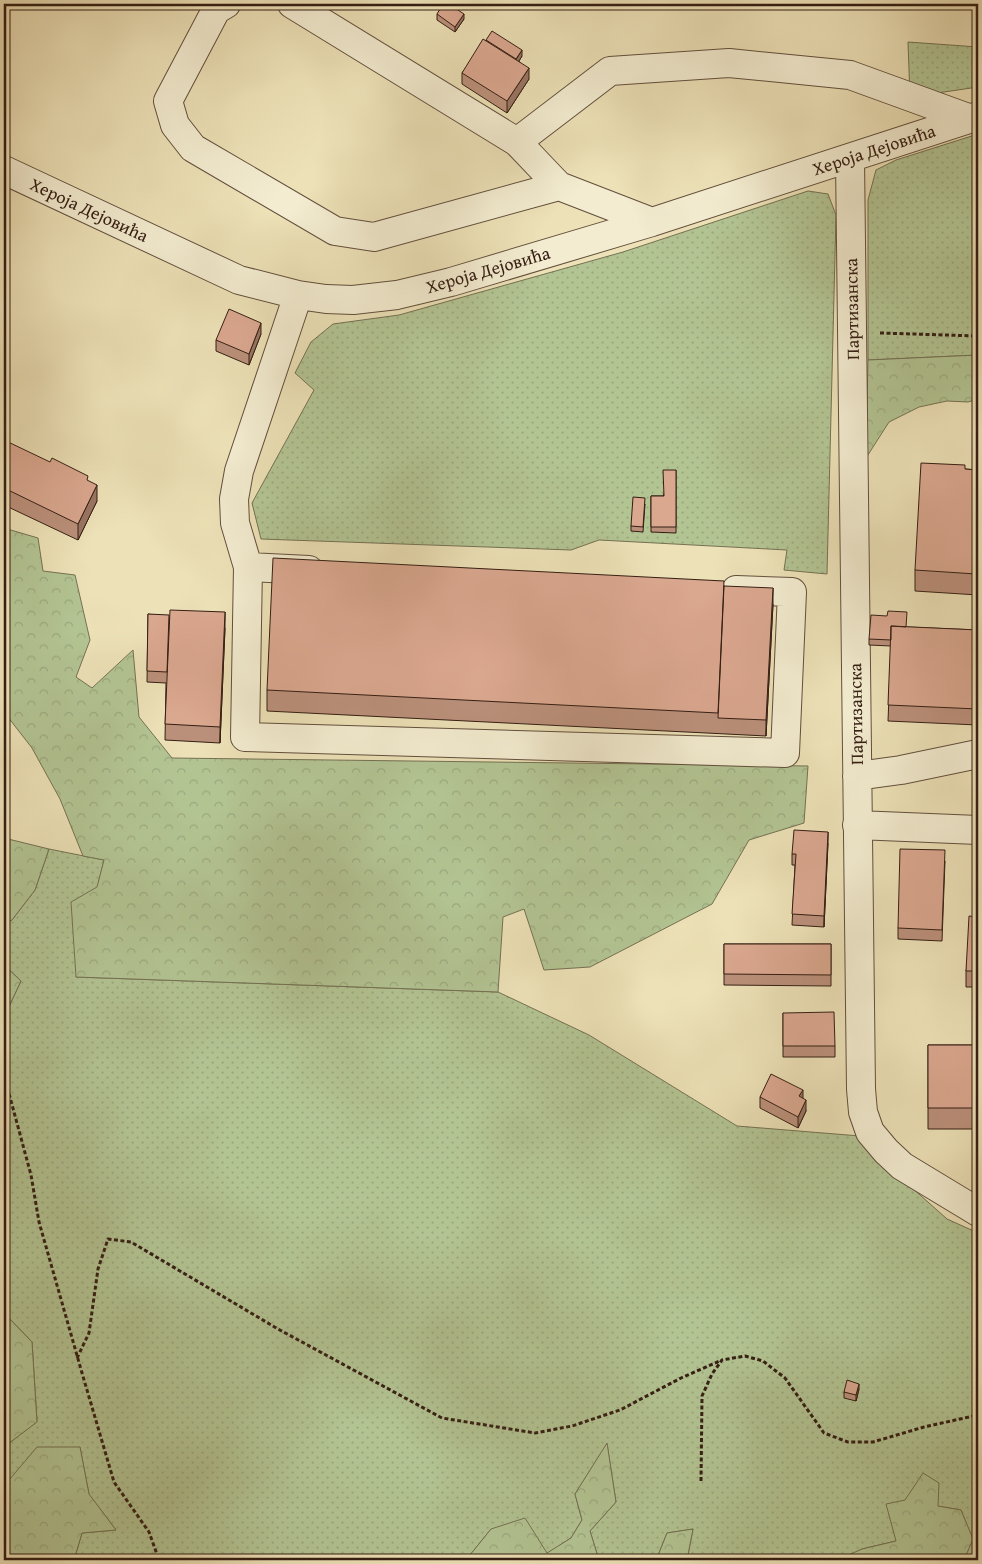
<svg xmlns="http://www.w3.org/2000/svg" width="982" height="1564" font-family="'Gentium Book Plus',serif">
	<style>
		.green { fill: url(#green-dots); stroke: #747153 }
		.forest { fill: url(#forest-crowns); stroke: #747153 }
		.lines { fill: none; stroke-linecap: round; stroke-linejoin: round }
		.minor-casing { stroke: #624f3c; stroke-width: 30 }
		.path { stroke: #341e13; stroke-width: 3; stroke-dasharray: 4 2.5; stroke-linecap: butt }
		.minor { stroke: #f3ecd0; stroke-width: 28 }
		.wall { fill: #bb907b; stroke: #341e13 }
		.shaded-wall { fill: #997564; stroke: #341e13 }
		.building { fill: #daa78f; stroke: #341e13 }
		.labels { text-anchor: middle; stroke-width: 4; stroke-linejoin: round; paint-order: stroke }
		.street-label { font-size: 18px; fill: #341e13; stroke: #f3ecd0 }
	</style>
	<defs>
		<pattern id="green-dots" width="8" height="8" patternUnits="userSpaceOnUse" patternTransform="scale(1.25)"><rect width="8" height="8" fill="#b3c493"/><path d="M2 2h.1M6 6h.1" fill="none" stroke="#9ba87e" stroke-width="1.8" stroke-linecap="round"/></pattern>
		<pattern id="forest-crowns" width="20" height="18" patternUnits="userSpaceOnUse" patternTransform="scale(1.25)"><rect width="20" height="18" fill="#b3c493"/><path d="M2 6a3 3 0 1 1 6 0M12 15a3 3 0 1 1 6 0" fill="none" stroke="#9ba87e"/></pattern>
	</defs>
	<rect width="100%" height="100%" fill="#ede1b7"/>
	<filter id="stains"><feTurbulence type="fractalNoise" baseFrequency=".004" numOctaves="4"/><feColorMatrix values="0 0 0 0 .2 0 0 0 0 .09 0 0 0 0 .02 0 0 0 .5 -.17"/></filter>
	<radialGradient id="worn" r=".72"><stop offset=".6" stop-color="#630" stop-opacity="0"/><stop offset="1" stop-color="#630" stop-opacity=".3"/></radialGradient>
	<path class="green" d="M 908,42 L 978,47 L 978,87 L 910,97 Z
		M 978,134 L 978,355 L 868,360 L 868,200 L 876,170 L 896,160 Z
		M 808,191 L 828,194 L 836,215 L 827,574 L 784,570 L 787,550 L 599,540 L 571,550 L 261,539 L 252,503 L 314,390 L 295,373 L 311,342 L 333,324 L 399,315 L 623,252 Z
		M 49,849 L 104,860 L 76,977 L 498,992 L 589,1035 L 737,1126 L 860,1136 L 892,1170 L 947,1219 L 978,1233 L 978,1560 L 964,1560 L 972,1539 L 961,1510 L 937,1506 L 896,1541 L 862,1549 L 845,1558 L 849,1560 L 687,1560 L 693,1529 L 667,1533 L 657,1558 L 651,1560 L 599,1560 L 590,1531 L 616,1502 L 607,1444 L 575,1494 L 582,1520 L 571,1538 L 548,1553 L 491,1529 L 466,1560 L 74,1560 L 82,1533 L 116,1530 L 89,1495 L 80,1447 L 4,1486 L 4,1447 L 37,1421 L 32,1342 L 4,1313 L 4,1017 L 21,981 L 4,965 L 4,923 L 12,920 L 35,890 Z"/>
	<path class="forest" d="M 978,355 L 978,399 L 968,402 L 947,401 L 919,407 L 889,422 L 866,458 L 868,360 Z
		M 4,528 L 38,538 L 43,571 L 75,575 L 90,640 L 76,677 L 92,688 L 133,650 L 139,717 L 172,758 L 808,766 L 804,823 L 749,840 L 712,904 L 590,967 L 544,970 L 524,909 L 503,917 L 498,992 L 76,977 L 71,902 L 97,887 L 104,860 L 83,856 L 60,799 L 32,748 L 4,712 Z
		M 4,838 L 49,849 L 35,890 L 12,920 L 4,923 Z
		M 4,965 L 21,981 L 4,1017 Z
		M 4,1313 L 32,1342 L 37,1422 L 4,1447 Z
		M 607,1443 L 616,1502 L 590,1531 L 599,1560 L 466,1560 L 491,1529 L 525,1518 L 547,1553 L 571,1538 L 582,1520 L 575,1494 Z
		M 37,1447 L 80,1447 L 89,1494 L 116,1530 L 82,1533 L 74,1560 L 4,1560 L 4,1486 Z
		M 923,1473 L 939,1483 L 938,1506 L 961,1510 L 973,1539 L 964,1560 L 849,1560 L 844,1557 L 862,1549 L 896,1541 L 886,1504 L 905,1500 Z
		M 693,1529 L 687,1560 L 651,1560 L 657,1558 L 667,1533 Z"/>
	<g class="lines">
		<g class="minor-casing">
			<path id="minor" d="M 226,4 L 216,10 L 168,101 L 175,125 L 193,148 L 335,231 L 374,237 L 559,186
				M 292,4 L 517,142 L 559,186 L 652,222
				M 517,142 L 610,71 L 729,63 L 850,75 L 971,119
				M 850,159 L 861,1089 L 863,1112 L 870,1132 L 886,1151 L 902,1166 L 978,1212
				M 4,170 L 239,280 L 298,295 L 326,299 L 353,300 L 397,295 L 451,282 L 652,222 L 978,116
				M 298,295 L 239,471 L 234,499 L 235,523 L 248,567 L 245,737 L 785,753 L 792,592 L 736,590
				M 248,567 L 309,570
				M 857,776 L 901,770 L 978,754
				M 857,825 L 978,830"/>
		</g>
		<path class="path" d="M 880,333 L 978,336
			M 4,1075 L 31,1175 L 39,1222 L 82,1373 L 114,1482 L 149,1532 L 159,1560
			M 77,1358 L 89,1333 L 98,1269 L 108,1239 L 131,1242 L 278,1329 L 442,1418 L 535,1433 L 572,1426 L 620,1410 L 681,1378 L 722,1360
			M 701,1481 L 702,1396 L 712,1374 L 722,1360 L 745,1356 L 763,1361 L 785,1378 L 824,1433 L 848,1442 L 873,1442 L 924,1427 L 978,1415"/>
		<use href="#minor" class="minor"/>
	</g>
	<path class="wall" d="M 437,14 L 464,19 L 455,32 L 437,20 Z
		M 486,40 L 522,56 L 519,61 L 529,79 L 507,113 L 462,84 L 462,73 Z
		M 261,334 L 249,365 L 216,351 L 216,340 Z
		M 4,440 L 97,501 L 78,540 L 4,505 L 4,506 Z
		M 965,469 L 978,470 L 978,595 L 915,591 L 915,570 Z
		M 676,470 L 676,533 L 651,532 L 651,496 L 663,496 Z
		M 645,504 L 643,532 L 631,531 L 631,526 Z
		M 724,586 L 773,604 L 766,736 L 267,711 L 267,690 Z
		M 148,614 L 225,628 L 220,743 L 165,740 L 166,683 L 147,682 Z
		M 907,627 L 978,630 L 978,725 L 888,721 L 891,646 L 869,645 L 869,639 Z
		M 828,843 L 824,927 L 792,925 L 795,865 L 792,865 L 792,854 Z
		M 945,861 L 942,941 L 898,939 L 898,928 Z
		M 978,917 L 978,987 L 966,987 L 966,971 Z
		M 724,944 L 831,944 L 831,986 L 724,985 Z
		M 783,1013 L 835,1046 L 835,1057 L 783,1057 Z
		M 928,1045 L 978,1045 L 978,1129 L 928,1129 Z
		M 760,1097 L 803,1098 L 806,1111 L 798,1128 L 760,1108 Z
		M 859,1389 L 856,1401 L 844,1398 L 844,1392 Z"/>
	<path class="shaded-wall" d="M 464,14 L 464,19 L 455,32 L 455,27 Z
		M 522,50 L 522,56 L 514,69 L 514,63 Z
		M 529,68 L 529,79 L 507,113 L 507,101 Z
		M 261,323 L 261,334 L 249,365 L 249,354 Z
		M 97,485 L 97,501 L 78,540 L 78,524 Z
		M 773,588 L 773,604 L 766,736 L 766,720 Z
		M 225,612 L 225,628 L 220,743 L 220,727 Z
		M 828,832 L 828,843 L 824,927 L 824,916 Z
		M 803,1090 L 803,1101 L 799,1096 Z
		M 806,1100 L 806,1111 L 798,1128 L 798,1117 Z
		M 859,1384 L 859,1389 L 856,1401 L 856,1395 Z"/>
	<path class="building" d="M 443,4 L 449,4 L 464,14 L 455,27 L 437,14 Z
		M 492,31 L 522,50 L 516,59 L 486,40 Z
		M 483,39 L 529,68 L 507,101 L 462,73 Z
		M 229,309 L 261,323 L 249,354 L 216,340 Z
		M 4,440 L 50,462 L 52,458 L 88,476 L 87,480 L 97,485 L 78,524 L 4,488 L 4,490 Z
		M 921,463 L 965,465 L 965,469 L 978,470 L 978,540 L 976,574 L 915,570 Z
		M 663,470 L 676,470 L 676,527 L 651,527 L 651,496 L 664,496 Z
		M 633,497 L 645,498 L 643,527 L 631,526 Z
		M 978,550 L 978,584 L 976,583 Z
		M 273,558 L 724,581 L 718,713 L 267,690 Z
		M 724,586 L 773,588 L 766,720 L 718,718 Z
		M 170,610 L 225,612 L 220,727 L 165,724 Z
		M 888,611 L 907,612 L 906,627 L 891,626 L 891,640 L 869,639 L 871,615 L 887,616 Z
		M 148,614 L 169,615 L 167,672 L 147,671 Z
		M 891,626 L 978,630 L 978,709 L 888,705 Z
		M 794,830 L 828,832 L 824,916 L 792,914 L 796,854 L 792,854 Z
		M 900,849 L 945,850 L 942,930 L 898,928 Z
		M 969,916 L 978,917 L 978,971 L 966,971 Z
		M 724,944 L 831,944 L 831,975 L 724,974 Z
		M 834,1012 L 835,1046 L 783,1046 L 783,1013 Z
		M 928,1045 L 978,1045 L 978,1108 L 928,1108 Z
		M 771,1074 L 803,1090 L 799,1096 L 806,1100 L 798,1117 L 760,1097 Z
		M 847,1380 L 859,1384 L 856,1395 L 844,1392 Z"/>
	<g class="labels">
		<g class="street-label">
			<text transform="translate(874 150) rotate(-18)" y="6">Хероја Дејовића</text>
			<text transform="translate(89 210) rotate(25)" y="6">Хероја Дејовића</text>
			<text transform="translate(488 270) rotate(-16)" y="6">Хероја Дејовића</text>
			<text transform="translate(852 309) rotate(-91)" y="6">Партизанска</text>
			<text transform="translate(856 714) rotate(-91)" y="6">Партизанска</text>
		</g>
	</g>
	<rect width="982" height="1564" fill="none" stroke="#ede1b7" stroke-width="20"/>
	<rect x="5" y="5" width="972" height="1554" fill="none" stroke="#341e13" stroke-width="2.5"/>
	<rect x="10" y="10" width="962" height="1544" fill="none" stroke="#341e13"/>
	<rect width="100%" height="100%" filter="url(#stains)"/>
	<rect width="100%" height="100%" fill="url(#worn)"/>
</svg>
